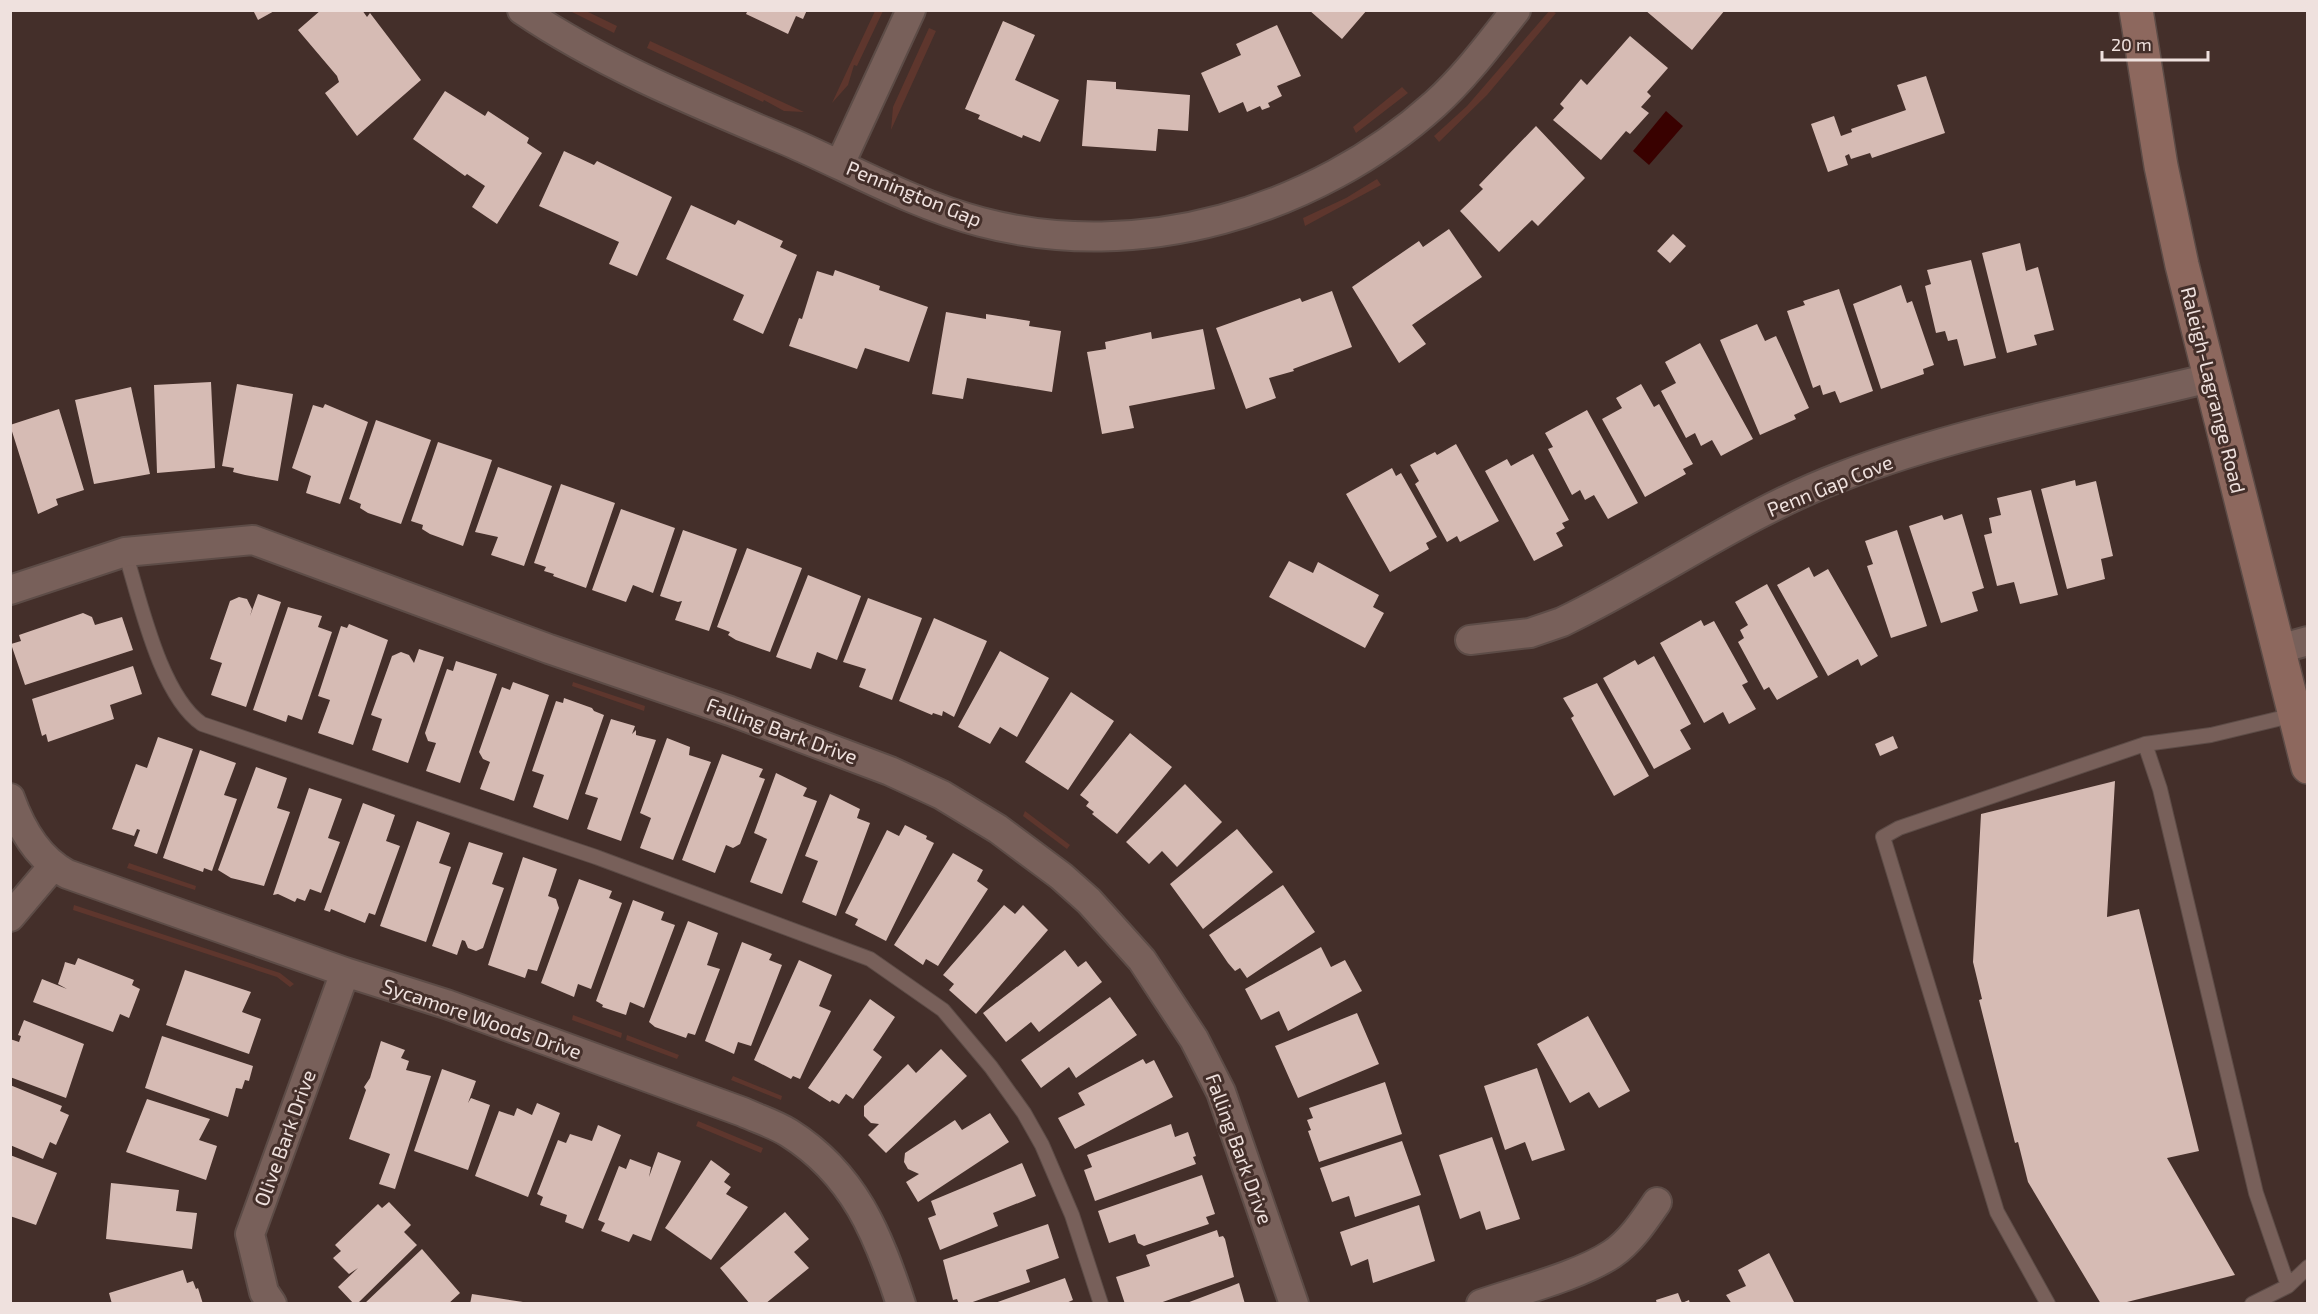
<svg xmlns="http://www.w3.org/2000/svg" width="2318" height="1314" font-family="'Exo 2',sans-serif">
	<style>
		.green { fill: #5e362d }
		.water { fill: #390100 }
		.building { fill: #d6bbb4 }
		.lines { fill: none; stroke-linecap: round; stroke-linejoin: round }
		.lane-casing { stroke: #5d4c47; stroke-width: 16 }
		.street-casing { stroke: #5d4c47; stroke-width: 32 }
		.secondary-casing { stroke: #5d4c47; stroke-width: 36 }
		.lane { stroke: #78605a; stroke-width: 14 }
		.street { stroke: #78605a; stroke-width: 28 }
		.secondary { stroke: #8d685e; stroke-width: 33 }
		.labels { text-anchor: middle; stroke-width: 6; stroke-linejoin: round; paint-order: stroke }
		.street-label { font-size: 20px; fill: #efe1de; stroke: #442f2a }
	</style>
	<rect width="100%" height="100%" fill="#442f2a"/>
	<path class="green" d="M 1550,10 L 1556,13 L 1487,95 L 1439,142 L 1434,136 L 1467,106 Z
		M 570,11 L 586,11 L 617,26 L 614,33 Z
		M 875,11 L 883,11 L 857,66 L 854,65 L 848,85 L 832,103 Z
		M 929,28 L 936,31 L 891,130 L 893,107 Z
		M 650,41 L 804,112 L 784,111 L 764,100 L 763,102 L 647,48 Z
		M 1402,87 L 1408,93 L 1356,133 L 1353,127 Z
		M 1377,179 L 1381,185 L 1305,226 L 1303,218 L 1346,198 Z
		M 573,682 L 645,706 L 644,711 L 572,686 Z
		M 1025,811 L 1070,845 L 1067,849 L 1023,816 Z
		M 129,863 L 196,886 L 195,890 L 127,868 Z
		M 74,905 L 280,973 L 294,984 L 290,987 L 277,977 L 73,910 Z
		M 573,1015 L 622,1033 L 621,1038 L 572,1020 Z
		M 627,1035 L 679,1055 L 677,1059 L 626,1040 Z
		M 733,1076 L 782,1096 L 781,1100 L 731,1080 Z
		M 698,1121 L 763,1148 L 761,1153 L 696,1126 Z"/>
	<path class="water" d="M 1666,111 L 1683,126 L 1649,165 L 1633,151 Z"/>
	<path class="building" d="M 253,10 L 276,10 L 258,20 Z
		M 321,10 L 362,10 L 367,17 L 370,13 L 421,80 L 357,136 L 325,93 L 339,82 L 337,76 L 298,30 Z
		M 748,10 L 807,10 L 803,19 L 796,16 L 788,34 L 746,14 Z
		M 1309,10 L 1367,10 L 1342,39 Z
		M 1645,10 L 1725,10 L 1692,50 Z
		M 1003,21 L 1035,35 L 1015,80 L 1059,100 L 1040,142 L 1023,135 L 1022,138 L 978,119 L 980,115 L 965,109 Z
		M 1277,25 L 1301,76 L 1277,86 L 1282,96 L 1268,103 L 1270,107 L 1262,110 L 1260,106 L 1247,112 L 1243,102 L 1219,113 L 1201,73 L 1241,55 L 1236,44 Z
		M 1630,36 L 1668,68 L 1647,92 L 1651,96 L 1641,107 L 1649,113 L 1630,134 L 1626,131 L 1601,160 L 1553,120 L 1564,108 L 1560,104 L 1581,79 L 1587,85 Z
		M 1926,76 L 1945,133 L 1872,158 L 1870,153 L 1851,159 L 1849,154 L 1845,156 L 1848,165 L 1828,172 L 1811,124 L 1834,116 L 1841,136 L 1852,132 L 1851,129 L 1906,110 L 1897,85 Z
		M 1087,80 L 1116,82 L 1116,89 L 1190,95 L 1188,131 L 1158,129 L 1156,151 L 1082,146 Z
		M 445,91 L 485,116 L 488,111 L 529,138 L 527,143 L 542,153 L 497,224 L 472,207 L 485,186 L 467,174 L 465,176 L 413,139 Z
		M 1536,126 L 1585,178 L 1538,226 L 1532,220 L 1499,252 L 1460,211 L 1483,189 L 1479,185 Z
		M 564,151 L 594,165 L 597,161 L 672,197 L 637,276 L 609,264 L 619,242 L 539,206 Z
		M 691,205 L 735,225 L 738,220 L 783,241 L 780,247 L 797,255 L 763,334 L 733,320 L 744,295 L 666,259 Z
		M 1449,229 L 1482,277 L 1412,325 L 1426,344 L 1399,363 L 1352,287 L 1419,241 L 1423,247 Z
		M 1673,234 L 1686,246 L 1670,263 L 1657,251 Z
		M 2020,243 L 2026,271 L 2038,267 L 2054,330 L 2034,335 L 2037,345 L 2007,353 L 1982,253 Z
		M 1971,260 L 1996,358 L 1964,366 L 1957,339 L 1948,341 L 1945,331 L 1936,333 L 1925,286 L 1931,284 L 1927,270 Z
		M 835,270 L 880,286 L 879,290 L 928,307 L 909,362 L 865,348 L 857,369 L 789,346 L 799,318 L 802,319 L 817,271 L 833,276 Z
		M 1901,285 L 1907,303 L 1912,301 L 1934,365 L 1923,369 L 1924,374 L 1881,389 L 1853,304 Z
		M 1839,289 L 1873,391 L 1840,403 L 1835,391 L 1823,395 L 1820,385 L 1813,388 L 1787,311 L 1805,305 L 1803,301 Z
		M 1332,291 L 1352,347 L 1293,369 L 1294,371 L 1269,378 L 1276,398 L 1246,409 L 1216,328 L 1300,298 L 1302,302 Z
		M 946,312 L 986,319 L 986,314 L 1030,321 L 1029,326 L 1061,331 L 1052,392 L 967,378 L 963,399 L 932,394 Z
		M 1757,324 L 1765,341 L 1776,336 L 1809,408 L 1794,415 L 1796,419 L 1760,435 L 1720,340 Z
		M 1203,329 L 1215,389 L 1129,406 L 1134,428 L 1102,434 L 1087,352 L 1106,349 L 1105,342 L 1151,332 L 1152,339 Z
		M 1700,343 L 1753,439 L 1721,456 L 1712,440 L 1701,446 L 1695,433 L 1686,438 L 1661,391 L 1676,383 L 1665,362 Z
		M 211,382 L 215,468 L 157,473 L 154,385 Z
		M 237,384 L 293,394 L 278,481 L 245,475 L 233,472 L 234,468 L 222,466 Z
		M 1641,384 L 1654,407 L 1659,404 L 1693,464 L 1683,469 L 1686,474 L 1645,497 L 1602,419 L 1622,408 L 1616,398 Z
		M 131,387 L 150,474 L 94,484 L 75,400 Z
		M 325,404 L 368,422 L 340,504 L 306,493 L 311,476 L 292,468 L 313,405 L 323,408 Z
		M 59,409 L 84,490 L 56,499 L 58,505 L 38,514 L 10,425 Z
		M 1587,410 L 1638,503 L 1608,519 L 1594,495 L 1585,500 L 1580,490 L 1572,495 L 1548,449 L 1553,447 L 1545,433 Z
		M 376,420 L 431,440 L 401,524 L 368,513 L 360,508 L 361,504 L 349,499 Z
		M 438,442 L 492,460 L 463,546 L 430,534 L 422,529 L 423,525 L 411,521 Z
		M 1456,444 L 1499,521 L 1460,542 L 1457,536 L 1447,542 L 1415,484 L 1419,481 L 1410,465 L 1435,452 L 1437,455 Z
		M 1533,454 L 1569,520 L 1562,523 L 1565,528 L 1556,533 L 1563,546 L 1534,561 L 1485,471 L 1507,459 L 1511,466 Z
		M 498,467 L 552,486 L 524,566 L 491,555 L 498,537 L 475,532 Z
		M 1392,468 L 1396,476 L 1401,473 L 1437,537 L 1426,543 L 1429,549 L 1390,572 L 1346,494 Z
		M 2075,480 L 2076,486 L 2096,481 L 2113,556 L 2101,559 L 2105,579 L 2067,589 L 2041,489 Z
		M 561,484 L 615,503 L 586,588 L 553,576 L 554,574 L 544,571 L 546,567 L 534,563 Z
		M 2031,490 L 2058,595 L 2020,604 L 2014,582 L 1997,586 L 1984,535 L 1992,533 L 1989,518 L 2001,515 L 1997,498 Z
		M 621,509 L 675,528 L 653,593 L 633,585 L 626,602 L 592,590 Z
		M 1962,514 L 1984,588 L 1972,592 L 1978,611 L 1941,623 L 1909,526 L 1942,515 L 1944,520 Z
		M 683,530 L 737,549 L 709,631 L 675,620 L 682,601 L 678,602 L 660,596 Z
		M 1897,530 L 1927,626 L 1891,638 L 1867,566 L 1873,564 L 1865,541 Z
		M 747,548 L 802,568 L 770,652 L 736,640 L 728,635 L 730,632 L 717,627 Z
		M 1289,561 L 1313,573 L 1318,562 L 1379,595 L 1373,607 L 1384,613 L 1365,648 L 1269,597 Z
		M 1809,567 L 1814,577 L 1828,569 L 1878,656 L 1861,666 L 1858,659 L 1828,676 L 1777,585 Z
		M 808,575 L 861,596 L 837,660 L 817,652 L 811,669 L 776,657 Z
		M 1767,584 L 1818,677 L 1777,700 L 1769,687 L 1764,690 L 1738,642 L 1744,638 L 1740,630 L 1748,625 L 1735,602 Z
		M 258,594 L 281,602 L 246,707 L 211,695 L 222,663 L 210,659 L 230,601 L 239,597 L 247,599 L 252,609 L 250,616 Z
		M 868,598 L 922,618 L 892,700 L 859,687 L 866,669 L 843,662 Z
		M 288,607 L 322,616 L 318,627 L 332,632 L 302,720 L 288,715 L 286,722 L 253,710 Z
		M 83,613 L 92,617 L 95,625 L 122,617 L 133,650 L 25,685 L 11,644 L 21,641 L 19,635 Z
		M 934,618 L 987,641 L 954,717 L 943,711 L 942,716 L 933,713 L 932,715 L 899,701 Z
		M 1701,620 L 1704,626 L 1714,621 L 1748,682 L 1742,685 L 1756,709 L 1729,724 L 1723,712 L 1704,723 L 1660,643 Z
		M 349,624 L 388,640 L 353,745 L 318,733 L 330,700 L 318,696 L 341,626 L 347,628 Z
		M 419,649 L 444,657 L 408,763 L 372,750 L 382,719 L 371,715 L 392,656 L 401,652 L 409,655 L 414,663 Z
		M 1000,651 L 1049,678 L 1017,737 L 1000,727 L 990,744 L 958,727 Z
		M 1654,656 L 1691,724 L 1680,730 L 1691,749 L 1654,769 L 1603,678 L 1635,660 L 1638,665 Z
		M 456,661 L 497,674 L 460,783 L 426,771 L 436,743 L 428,741 L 425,733 L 447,669 L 453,671 Z
		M 133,666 L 142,694 L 110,705 L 114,719 L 48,742 L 46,734 L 42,736 L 32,699 Z
		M 513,682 L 549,695 L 514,801 L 480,789 L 490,762 L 483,759 L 479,752 L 502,687 L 510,690 Z
		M 1597,683 L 1649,776 L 1614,796 L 1571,718 L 1574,716 L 1563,698 Z
		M 1071,692 L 1114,721 L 1068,790 L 1025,762 Z
		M 564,698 L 592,708 L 594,711 L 604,715 L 568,820 L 533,807 L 544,775 L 532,771 L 556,701 L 563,703 Z
		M 611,719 L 635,726 L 632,734 L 636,730 L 636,735 L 656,740 L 621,841 L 587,829 L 598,798 L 585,794 Z
		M 1130,733 L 1172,767 L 1117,834 L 1092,814 L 1094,812 L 1086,806 L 1089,802 L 1080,795 Z
		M 1893,736 L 1898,748 L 1880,756 L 1875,744 Z
		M 158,737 L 193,749 L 157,854 L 134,846 L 140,830 L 137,829 L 134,836 L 112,829 L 136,764 L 147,768 Z
		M 667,738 L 690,747 L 689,755 L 711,762 L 673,860 L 640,848 L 651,818 L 640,813 Z
		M 200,750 L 236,763 L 224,795 L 237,799 L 212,871 L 204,868 L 203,872 L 163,858 Z
		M 722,754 L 763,769 L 759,777 L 765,779 L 740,844 L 733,848 L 726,845 L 715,873 L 682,860 Z
		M 256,767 L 287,778 L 277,808 L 290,812 L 264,886 L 231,878 L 218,870 Z
		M 776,773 L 807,788 L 803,796 L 817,801 L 782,894 L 750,882 L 767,839 L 754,833 Z
		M 2115,781 L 2107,917 L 2139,909 L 2199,1151 L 2167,1158 L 2235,1275 L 2119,1304 L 2101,1304 L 2028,1182 L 2018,1142 L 2015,1143 L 1979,1000 L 1982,999 L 1973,962 L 1981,814 Z
		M 1185,784 L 1222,822 L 1177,867 L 1162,851 L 1149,864 L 1126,842 Z
		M 309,788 L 342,799 L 328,838 L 340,842 L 321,893 L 310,889 L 305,901 L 297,898 L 295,902 L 278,894 L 273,895 Z
		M 830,794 L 860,809 L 857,818 L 870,823 L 836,916 L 802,902 L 818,861 L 805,856 Z
		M 363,803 L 395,815 L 386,841 L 400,846 L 375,915 L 369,913 L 365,923 L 331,909 L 330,912 L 324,910 Z
		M 417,821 L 450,833 L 439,863 L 451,867 L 426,942 L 380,926 Z
		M 905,825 L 927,836 L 926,839 L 934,843 L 886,941 L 855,925 L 858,919 L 845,913 L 887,830 L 899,836 Z
		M 1237,829 L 1273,872 L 1203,929 L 1170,884 Z
		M 469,842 L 503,853 L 492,884 L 504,888 L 483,948 L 476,951 L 468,948 L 465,941 L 462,940 L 457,955 L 432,946 Z
		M 953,853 L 983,870 L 977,881 L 988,889 L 938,966 L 926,959 L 923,965 L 894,945 Z
		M 523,857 L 557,869 L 548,896 L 556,899 L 559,908 L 537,971 L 528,969 L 525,978 L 488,965 Z
		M 579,879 L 612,891 L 609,898 L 622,903 L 591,989 L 578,984 L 574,997 L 541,983 Z
		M 1283,885 L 1315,932 L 1247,978 L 1240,968 L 1235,971 L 1228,963 L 1209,935 Z
		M 633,900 L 664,912 L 661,920 L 675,925 L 644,1008 L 630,1002 L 626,1015 L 602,1007 L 603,1005 L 596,1001 Z
		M 1004,905 L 1015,914 L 1023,905 L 1048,930 L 976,1014 L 949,990 L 954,984 L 943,975 Z
		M 688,921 L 718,933 L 707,965 L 720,969 L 695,1035 L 688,1033 L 686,1038 L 655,1027 L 649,1022 Z
		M 742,942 L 772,954 L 769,960 L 782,965 L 751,1046 L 738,1042 L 734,1054 L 705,1041 Z
		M 1321,947 L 1331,967 L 1345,960 L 1362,991 L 1288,1031 L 1279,1011 L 1261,1020 L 1245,989 Z
		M 1065,950 L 1078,967 L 1086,961 L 1102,982 L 1039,1032 L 1031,1022 L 1006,1042 L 983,1013 Z
		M 78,958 L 134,980 L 132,985 L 140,989 L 129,1018 L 120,1014 L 113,1032 L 33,1002 L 42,979 L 67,989 L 58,984 L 64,966 L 65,962 L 75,965 Z
		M 799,960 L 832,975 L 819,1006 L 831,1011 L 800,1079 L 793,1076 L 791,1079 L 754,1060 Z
		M 185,970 L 251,992 L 242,1012 L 261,1019 L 249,1054 L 166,1025 Z
		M 1110,997 L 1137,1035 L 1076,1078 L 1069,1067 L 1041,1088 L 1021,1060 Z
		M 870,999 L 895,1017 L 873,1050 L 882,1057 L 853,1099 L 846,1094 L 839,1104 L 832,1100 L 830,1102 L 808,1088 Z
		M 1357,1013 L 1379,1064 L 1298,1098 L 1275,1046 Z
		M 1588,1016 L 1630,1091 L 1599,1108 L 1589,1092 L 1570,1103 L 1537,1044 Z
		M 24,1020 L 84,1044 L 66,1098 L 10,1077 L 10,1039 L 19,1042 L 21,1036 L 18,1035 Z
		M 162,1036 L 253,1066 L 249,1081 L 245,1080 L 242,1089 L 236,1088 L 228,1117 L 145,1088 Z
		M 381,1041 L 405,1050 L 401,1058 L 409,1061 L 406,1070 L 431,1076 L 395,1189 L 379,1184 L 390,1154 L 349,1139 L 366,1090 L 364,1087 L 370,1078 Z
		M 941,1049 L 967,1076 L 886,1153 L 868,1135 L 879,1124 L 871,1123 L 864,1116 L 864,1106 L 908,1064 L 916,1073 Z
		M 1143,1059 L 1146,1064 L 1154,1060 L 1173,1097 L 1075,1149 L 1058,1118 L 1085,1105 L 1078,1093 Z
		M 1537,1068 L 1565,1150 L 1532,1161 L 1525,1142 L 1505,1150 L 1484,1086 Z
		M 442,1069 L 476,1081 L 468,1103 L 471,1098 L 490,1105 L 468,1170 L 414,1151 Z
		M 1385,1082 L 1402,1134 L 1319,1162 L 1308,1131 L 1311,1130 L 1307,1120 L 1313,1118 L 1309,1108 Z
		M 10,1085 L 62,1106 L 60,1111 L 69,1115 L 56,1145 L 50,1142 L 43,1159 L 10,1145 Z
		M 147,1099 L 210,1119 L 199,1140 L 217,1146 L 206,1180 L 126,1152 Z
		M 537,1103 L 560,1113 L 528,1197 L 475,1176 L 499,1111 L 514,1116 L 517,1108 L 532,1115 Z
		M 990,1113 L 1009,1142 L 918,1202 L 906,1182 L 919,1174 L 908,1169 L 904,1162 L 905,1153 L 955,1120 L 962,1130 Z
		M 1171,1124 L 1175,1137 L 1188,1132 L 1196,1156 L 1193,1157 L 1196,1164 L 1095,1201 L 1084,1170 L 1092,1167 L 1087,1155 Z
		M 598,1125 L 621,1135 L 583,1229 L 565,1222 L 567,1215 L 540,1205 L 543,1197 L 537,1194 L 558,1140 L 566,1143 L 570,1134 L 592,1141 Z
		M 1492,1137 L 1520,1219 L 1486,1230 L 1480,1211 L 1460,1219 L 1439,1155 Z
		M 1402,1141 L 1421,1195 L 1355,1217 L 1349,1196 L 1332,1202 L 1320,1168 Z
		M 658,1152 L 681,1161 L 651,1241 L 633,1234 L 629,1242 L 601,1231 L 605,1223 L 598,1220 L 619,1166 L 626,1169 L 630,1159 L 651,1167 L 649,1177 Z
		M 10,1155 L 57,1173 L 36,1225 L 10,1216 Z
		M 711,1160 L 730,1174 L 724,1182 L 731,1187 L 726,1194 L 748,1207 L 711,1260 L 665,1228 Z
		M 1022,1163 L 1036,1196 L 993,1213 L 998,1226 L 940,1250 L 928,1218 L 936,1215 L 931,1201 Z
		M 1202,1175 L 1215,1214 L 1206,1217 L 1209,1224 L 1144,1246 L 1138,1243 L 1135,1234 L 1109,1243 L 1098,1211 Z
		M 111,1183 L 179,1190 L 176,1211 L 197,1213 L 192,1249 L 106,1239 Z
		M 389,1202 L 411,1225 L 404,1232 L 417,1245 L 357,1304 L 354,1304 L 338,1287 L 358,1268 L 349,1274 L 333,1258 L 341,1251 L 335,1245 L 378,1204 L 382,1208 Z
		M 1419,1205 L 1435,1261 L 1373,1283 L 1368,1259 L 1351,1266 L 1340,1232 Z
		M 785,1212 L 809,1239 L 794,1252 L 809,1268 L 765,1304 L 750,1304 L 720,1268 Z
		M 1048,1224 L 1059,1258 L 1026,1270 L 1030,1282 L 967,1304 L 959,1304 L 957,1299 L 953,1300 L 943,1260 Z
		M 1217,1230 L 1219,1237 L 1223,1236 L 1225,1239 L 1234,1277 L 1157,1304 L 1125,1304 L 1116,1277 L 1150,1266 L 1146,1255 Z
		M 422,1249 L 460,1293 L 448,1304 L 364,1304 Z
		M 1769,1253 L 1795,1304 L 1732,1304 L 1726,1295 L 1746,1286 L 1738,1270 Z
		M 183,1270 L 187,1283 L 193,1281 L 196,1289 L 198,1288 L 203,1304 L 112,1304 L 109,1293 Z
		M 1065,1278 L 1073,1300 L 1064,1304 L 992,1304 Z
		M 1239,1283 L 1245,1304 L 1184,1304 L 1229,1287 Z
		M 1678,1293 L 1682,1303 L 1689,1300 L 1690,1304 L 1657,1304 L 1656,1300 Z
		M 472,1294 L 523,1302 L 523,1304 L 470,1304 Z"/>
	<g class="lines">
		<g class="lane-casing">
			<path id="lane" d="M 125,552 C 140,600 160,695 202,724 L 596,857 L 870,959 L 943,1010 L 991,1067 L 1024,1113 L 1042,1145 L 1072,1215 L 1101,1304
				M 2294,715 L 2211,735 L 2145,744 L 2160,789 L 2256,1193 L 2288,1286 L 2308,1267
				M 2048,1304 L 1997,1212 L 1883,837 L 1899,828 L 2145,744
				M 2252,1304 L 2288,1286"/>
		</g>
		<g class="street-casing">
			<path id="street" d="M 522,10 C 606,67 702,105 794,144 C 855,171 916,205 981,222 C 1139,264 1315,212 1435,104 C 1466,76 1490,43 1516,10
				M 840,164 L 911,10
				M 10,590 L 125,552 L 253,540 L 549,649 L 730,711 L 890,771 L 942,795 L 998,829 L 1061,876 L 1089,901 L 1142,960 L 1194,1039 L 1221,1092 L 1294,1304
				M 1470,640 L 1530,633 L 1562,622 C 1656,577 1743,514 1840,477 C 1959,431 2087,408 2210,378
				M 2279,649 L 2308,641
				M 10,798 C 21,829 39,859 67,874 L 345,972 L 446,1004 L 743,1112 C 758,1119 775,1124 789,1133 C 854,1174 878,1234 901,1304
				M 10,917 L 53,866
				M 272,1304 L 264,1292 L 250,1234 L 345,972
				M 1481,1304 C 1518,1291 1579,1276 1612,1254 C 1631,1241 1644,1221 1657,1202"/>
		</g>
		<g class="secondary-casing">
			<path id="secondary" d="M 2136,10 L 2161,166 L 2182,265 L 2308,767"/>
		</g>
		<use href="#lane" class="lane"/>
		<use href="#street" class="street"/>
		<use href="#secondary" class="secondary"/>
	</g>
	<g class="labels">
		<g class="street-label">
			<text transform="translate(914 194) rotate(22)" y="7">Pennington Gap</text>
			<text transform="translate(2213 390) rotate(76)" y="7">Raleigh-Lagrange Road</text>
			<text transform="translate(1830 486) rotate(-22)" y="7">Penn Gap Cove</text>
			<text transform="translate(782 731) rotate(20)" y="7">Falling Bark Drive</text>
			<text transform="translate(482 1019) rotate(19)" y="7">Sycamore Woods Drive</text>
			<text transform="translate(285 1138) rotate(-70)" y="7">Olive Bark Drive</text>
			<text transform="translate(1239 1149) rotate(70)" y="7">Falling Bark Drive</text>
		</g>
	</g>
	<rect width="2318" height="1314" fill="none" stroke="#efe1de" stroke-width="24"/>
	<path d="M2102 51v9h106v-9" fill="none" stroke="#efe1de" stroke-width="3"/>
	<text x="2111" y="51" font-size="18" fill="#efe1de" stroke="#442f2a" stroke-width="4.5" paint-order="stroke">20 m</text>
</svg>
